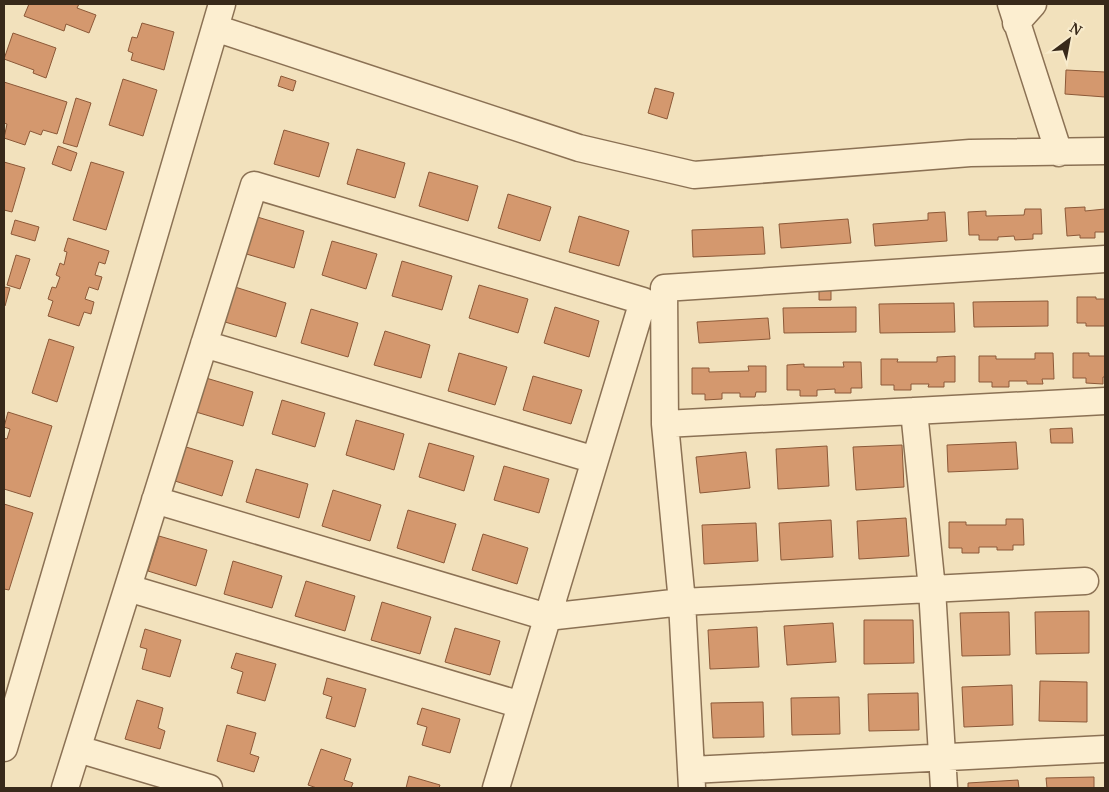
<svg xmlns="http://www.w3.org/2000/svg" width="1109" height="792" font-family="'Noto Serif',serif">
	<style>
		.building { fill: #d4986e; stroke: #8c5938 }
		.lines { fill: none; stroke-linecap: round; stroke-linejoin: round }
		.minor-casing { stroke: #8b7154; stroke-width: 29 }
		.minor { stroke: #fceed0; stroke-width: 26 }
	</style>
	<rect width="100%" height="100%" fill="#f2e1bc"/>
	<path class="building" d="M 29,4 L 79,4 L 77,8 L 96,15 L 89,33 L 66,24 L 64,31 L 24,16 Z
		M 142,23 L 174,32 L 164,70 L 131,60 L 133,53 L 128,51 L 132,37 L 137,38 Z
		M 13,33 L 56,48 L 46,78 L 33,73 L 34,70 L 4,59 Z
		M 1066,70 L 1105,72 L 1105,97 L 1065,94 Z
		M 281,76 L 296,81 L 293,91 L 278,86 Z
		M 123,79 L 157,90 L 143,136 L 109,125 Z
		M 4,82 L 67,102 L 57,134 L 43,130 L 41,135 L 30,131 L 25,145 L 4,138 L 7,124 L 4,123 Z
		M 655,88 L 674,93 L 667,119 L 648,113 Z
		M 76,98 L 91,103 L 77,147 L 63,143 Z
		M 284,130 L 329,143 L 319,177 L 274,164 Z
		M 58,146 L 77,153 L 71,171 L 52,164 Z
		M 357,149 L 405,163 L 395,198 L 347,184 Z
		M 4,162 L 25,168 L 12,212 L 4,210 Z
		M 91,162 L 124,172 L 106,230 L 73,220 Z
		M 429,172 L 478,186 L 468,221 L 419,206 Z
		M 508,194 L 551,207 L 540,241 L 498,228 Z
		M 1085,207 L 1085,211 L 1105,209 L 1105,232 L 1095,232 L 1095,238 L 1080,238 L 1080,235 L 1067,236 L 1065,208 Z
		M 1025,209 L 1041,209 L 1042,234 L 1033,234 L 1033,239 L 1015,240 L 1014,236 L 998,237 L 998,240 L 979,240 L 979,235 L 969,235 L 968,212 L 986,211 L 986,216 L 1024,215 Z
		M 945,212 L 947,241 L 875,246 L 873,224 L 928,220 L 928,213 Z
		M 254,216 L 304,231 L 294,268 L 243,253 Z
		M 579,216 L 629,231 L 619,266 L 569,252 Z
		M 848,219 L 851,243 L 781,248 L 779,224 Z
		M 15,220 L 39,227 L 35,241 L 11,234 Z
		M 763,227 L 765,254 L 693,257 L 692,230 Z
		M 68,238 L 109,251 L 105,264 L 99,262 L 95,275 L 102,277 L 98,290 L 89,287 L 85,299 L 94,302 L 91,314 L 84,312 L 79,326 L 48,316 L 53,301 L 48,299 L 52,287 L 56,288 L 60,277 L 56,275 L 60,263 L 64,265 L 67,252 L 64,251 Z
		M 332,241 L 377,254 L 366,289 L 322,275 Z
		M 16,255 L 30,259 L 20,289 L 7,285 Z
		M 402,261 L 452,276 L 442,310 L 392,296 Z
		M 479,285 L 528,299 L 518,333 L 469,318 Z
		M 4,287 L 10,288 L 5,306 L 4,305 Z
		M 235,287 L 286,303 L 276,337 L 225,322 Z
		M 831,288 L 831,300 L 819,300 L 819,289 Z
		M 1077,297 L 1096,297 L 1096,299 L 1105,299 L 1105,326 L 1086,326 L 1086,323 L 1077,323 Z
		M 1048,301 L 1048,326 L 974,327 L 973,302 Z
		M 954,303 L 955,332 L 880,333 L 879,304 Z
		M 555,307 L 599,321 L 589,357 L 544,343 Z
		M 856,307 L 856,332 L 784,333 L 783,308 Z
		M 311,309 L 358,323 L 348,357 L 301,343 Z
		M 768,318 L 770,339 L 699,343 L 697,322 Z
		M 385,331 L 430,345 L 421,378 L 374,365 Z
		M 49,339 L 74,347 L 57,402 L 32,393 Z
		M 459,353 L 507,367 L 495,405 L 448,391 Z
		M 1035,353 L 1053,353 L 1054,379 L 1042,379 L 1043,384 L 1027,384 L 1027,381 L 1009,381 L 1009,387 L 992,387 L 992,382 L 979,382 L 979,356 L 996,356 L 996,359 L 1035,359 Z
		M 1073,353 L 1089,353 L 1089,356 L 1105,356 L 1105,377 L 1103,377 L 1103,384 L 1086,383 L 1086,378 L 1073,378 Z
		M 955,356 L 955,382 L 944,382 L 944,387 L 928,387 L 929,384 L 911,384 L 911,390 L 894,390 L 894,385 L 881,385 L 881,359 L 898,359 L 897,362 L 937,362 L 937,357 Z
		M 843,362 L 861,362 L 862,388 L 851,388 L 851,393 L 835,393 L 835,389 L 817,390 L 817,396 L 800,396 L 800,390 L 787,390 L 787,365 L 804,364 L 804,367 L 844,367 Z
		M 748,366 L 766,366 L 766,392 L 756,392 L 755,397 L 740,397 L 740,393 L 722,393 L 722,399 L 705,400 L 705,394 L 692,394 L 692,368 L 709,368 L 709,372 L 749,371 Z
		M 533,376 L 582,390 L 571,424 L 523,410 Z
		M 206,378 L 253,392 L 243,426 L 196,412 Z
		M 282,400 L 325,413 L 315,447 L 272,434 Z
		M 8,412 L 52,426 L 30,497 L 4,489 L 4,438 L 7,439 L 10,429 L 4,427 Z
		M 356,420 L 404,434 L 394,470 L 346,455 Z
		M 1072,428 L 1073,443 L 1051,443 L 1050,429 Z
		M 1016,442 L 1018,469 L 948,472 L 947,445 Z
		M 429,443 L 474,456 L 464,491 L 419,477 Z
		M 902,445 L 904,487 L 856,490 L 853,447 Z
		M 827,446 L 829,486 L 778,489 L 776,449 Z
		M 186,447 L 233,461 L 222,496 L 175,481 Z
		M 746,452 L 750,488 L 700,493 L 696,457 Z
		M 504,466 L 549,479 L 539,513 L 494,500 Z
		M 256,469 L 308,484 L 299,518 L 246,502 Z
		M 333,490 L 381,505 L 370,541 L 322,526 Z
		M 4,504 L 33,513 L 9,590 L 4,589 Z
		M 408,510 L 456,524 L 444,563 L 397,548 Z
		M 906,518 L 909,556 L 859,559 L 857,521 Z
		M 1006,519 L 1023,519 L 1024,545 L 1013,545 L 1013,550 L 997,550 L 997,547 L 979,547 L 979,553 L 962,553 L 962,548 L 949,548 L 949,522 L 966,522 L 966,525 L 1006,525 Z
		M 831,520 L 833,557 L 781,560 L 779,523 Z
		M 756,523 L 758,561 L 704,564 L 702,525 Z
		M 483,534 L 528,548 L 517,584 L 472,570 Z
		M 159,536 L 207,550 L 196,586 L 148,571 Z
		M 233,561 L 282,576 L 272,608 L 224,594 Z
		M 306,581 L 355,596 L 345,631 L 295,616 Z
		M 382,602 L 431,617 L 420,654 L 371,640 Z
		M 1089,611 L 1089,653 L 1036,654 L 1035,612 Z
		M 1009,612 L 1010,655 L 962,656 L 960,613 Z
		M 864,620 L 913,620 L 914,663 L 864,664 Z
		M 833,623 L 836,662 L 787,665 L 784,626 Z
		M 757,627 L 759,667 L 710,669 L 708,630 Z
		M 455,628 L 500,641 L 490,675 L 445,662 Z
		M 145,629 L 181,640 L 170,677 L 142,669 L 147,649 L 140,647 Z
		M 236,653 L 276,664 L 265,701 L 237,693 L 243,672 L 231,668 Z
		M 327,678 L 366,689 L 355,727 L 326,718 L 332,697 L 323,694 Z
		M 1040,681 L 1087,682 L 1087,722 L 1039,721 Z
		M 1012,685 L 1013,725 L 964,727 L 962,687 Z
		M 918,693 L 919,730 L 869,731 L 868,694 Z
		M 839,697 L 840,734 L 792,735 L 791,698 Z
		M 137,700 L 163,708 L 158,728 L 165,731 L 160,749 L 125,739 Z
		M 763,702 L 764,737 L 713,738 L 711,703 Z
		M 422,708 L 460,719 L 450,753 L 422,745 L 427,727 L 417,724 Z
		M 227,725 L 256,733 L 250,754 L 259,757 L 254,772 L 217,761 Z
		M 321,749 L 351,759 L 344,780 L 353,783 L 351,788 L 317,788 L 308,785 Z
		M 409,776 L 440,785 L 439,788 L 406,788 Z
		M 1094,777 L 1094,788 L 1047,788 L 1046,778 Z
		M 1018,780 L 1019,788 L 968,788 L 968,783 Z"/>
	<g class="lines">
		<g class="minor-casing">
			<path id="minor" d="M 1011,4 L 1059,153
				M 1016,23 L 1033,4
				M 215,28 L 579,148 L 694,175 L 970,153 L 1105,151
				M 204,344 L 595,460
				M 914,411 L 932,589 L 944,788
				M 665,424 L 1105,401
				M 155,500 L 547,617 L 682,602 L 1085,581
				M 128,588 L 521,705
				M 4,748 L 222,4
				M 78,749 L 209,788
				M 691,770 L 1105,749
				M 65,788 L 254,185 L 643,301 L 496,788
				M 692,788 L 682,602 L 665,424 L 664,288 L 1105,259"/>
		</g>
		<use href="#minor" class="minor"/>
	</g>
	<rect width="1109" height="792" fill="none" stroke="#38291a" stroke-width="10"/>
	<g transform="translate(1069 40) rotate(32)" stroke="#f8ebcc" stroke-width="4" paint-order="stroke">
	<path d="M0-4L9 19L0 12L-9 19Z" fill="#38291a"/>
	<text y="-8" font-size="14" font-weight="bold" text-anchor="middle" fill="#38291a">N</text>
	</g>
</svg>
